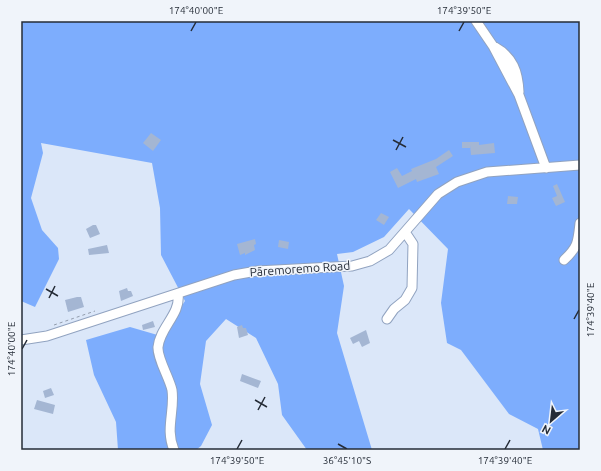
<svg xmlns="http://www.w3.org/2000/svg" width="601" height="471" font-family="Ubuntu,sans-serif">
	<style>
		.forest { fill: #7dadfd }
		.building { fill: #a4b6d3 }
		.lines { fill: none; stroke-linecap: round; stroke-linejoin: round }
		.minor-casing { stroke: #91a3c0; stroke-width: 11 }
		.path { stroke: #929cac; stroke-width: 1; stroke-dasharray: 3 3; stroke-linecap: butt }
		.minor { stroke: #fff; stroke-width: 9 }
		.ticks { fill: none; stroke: #252c37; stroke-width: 1.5 }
		.labels { text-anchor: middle; stroke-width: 3; stroke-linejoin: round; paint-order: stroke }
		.street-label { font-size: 12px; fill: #252c37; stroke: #f0f4fa }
		.neatline { fill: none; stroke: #252c37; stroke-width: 1.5 }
		.ticks-label { font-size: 10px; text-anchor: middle; fill: #252c37 }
	</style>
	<rect width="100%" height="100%" fill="#dbe7f9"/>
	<path class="forest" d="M 21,21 L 580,21 L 580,450 L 543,450 L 538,429 L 509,414 L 461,350 L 447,343 L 441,303 L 448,249 L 409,209 L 384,237 L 353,252 L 337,254 L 344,286 L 337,333 L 372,450 L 307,450 L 282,415 L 278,384 L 256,338 L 226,319 L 206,341 L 200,384 L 212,425 L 201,446 L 196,450 L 118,450 L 116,422 L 94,375 L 86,340 L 130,327 L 161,336 L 185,301 L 161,255 L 160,208 L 152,163 L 41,143 L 43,153 L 31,198 L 42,230 L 58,248 L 59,259 L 35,307 L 21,301 Z"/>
	<path class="building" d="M 151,133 L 161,140 L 153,151 L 143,143 Z
		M 462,142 L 479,142 L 479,145 L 494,143 L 495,153 L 471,155 L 470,145 L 470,148 L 462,148 Z
		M 449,150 L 453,156 L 436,167 L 439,174 L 417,182 L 416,179 L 398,188 L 390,172 L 397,168 L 402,176 L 412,171 L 411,169 L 436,159 Z
		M 557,184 L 565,202 L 556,206 L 552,198 L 557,196 L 553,186 Z
		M 508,196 L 518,197 L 517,204 L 507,204 Z
		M 381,213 L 389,217 L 384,225 L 376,220 Z
		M 93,225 L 96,225 L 100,234 L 90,238 L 86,229 Z
		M 255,239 L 256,244 L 254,245 L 255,250 L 245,255 L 245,253 L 240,255 L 237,244 Z
		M 279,240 L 289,242 L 288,249 L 278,247 Z
		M 107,245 L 109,253 L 89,255 L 88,249 Z
		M 127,288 L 128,291 L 131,291 L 133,296 L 121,301 L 119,291 Z
		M 77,297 L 81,297 L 84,307 L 68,312 L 65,300 Z
		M 153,321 L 155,327 L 143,330 L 142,325 Z
		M 242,325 L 243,328 L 246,328 L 248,335 L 239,338 L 237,327 Z
		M 366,330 L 370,343 L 362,347 L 359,341 L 353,344 L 350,338 Z
		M 242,374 L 261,381 L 258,388 L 240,381 Z
		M 51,388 L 54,395 L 45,398 L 43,391 Z
		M 37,400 L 55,405 L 53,414 L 34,409 Z"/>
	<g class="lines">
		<g class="minor-casing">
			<path id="minor" d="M 476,21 L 493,46 L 519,95 L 546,168
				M 495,47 C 513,57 518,72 519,92
				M 564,260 C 578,247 578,242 580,223
				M 387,319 L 394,309 L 405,300 L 412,288 L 413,244 L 405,232
				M 21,340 L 47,336 L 234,275 L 257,271 L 352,266 L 370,261 L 389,250 L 438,194 L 457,182 L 487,172 L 580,165
				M 174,450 C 165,429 175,411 172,390 C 169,377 157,358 158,347 C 160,327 181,314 178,294"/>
		</g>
		<path class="path" d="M 54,325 L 95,311"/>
		<use href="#minor" class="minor"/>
	</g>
	<path class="ticks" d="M 191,31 L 196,22M 459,31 L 464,22M 393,140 L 406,147M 396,150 L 403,137M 46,289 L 58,296M 49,298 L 55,286M 574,319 L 579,310M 22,349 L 27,340M 255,400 L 267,407M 258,410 L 265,397M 338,444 L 347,449M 237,449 L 242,440M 505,449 L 510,440"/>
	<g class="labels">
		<g class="street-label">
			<text transform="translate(300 269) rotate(-4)" y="4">Pāremoremo Road</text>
		</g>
	</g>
	<rect width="601" height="471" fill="none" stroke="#f0f4fa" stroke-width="44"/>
	<g transform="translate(551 421) rotate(208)" stroke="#f0f4fa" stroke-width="3" paint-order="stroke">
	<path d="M0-3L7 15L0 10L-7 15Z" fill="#252c37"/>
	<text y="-6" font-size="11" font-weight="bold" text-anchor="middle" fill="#252c37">N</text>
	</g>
	<rect x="22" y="22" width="557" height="427" class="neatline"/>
	<g class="ticks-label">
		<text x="196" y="14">174°40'00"E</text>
		<text x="464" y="14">174°39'50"E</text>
		<text transform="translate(590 310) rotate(-90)" y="4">174°39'40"E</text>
		<text transform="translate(11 349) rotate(-90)" y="4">174°40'00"E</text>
		<text x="237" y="464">174°39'50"E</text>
		<text x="347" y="464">36°45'10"S</text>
		<text x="505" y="464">174°39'40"E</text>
	</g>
</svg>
